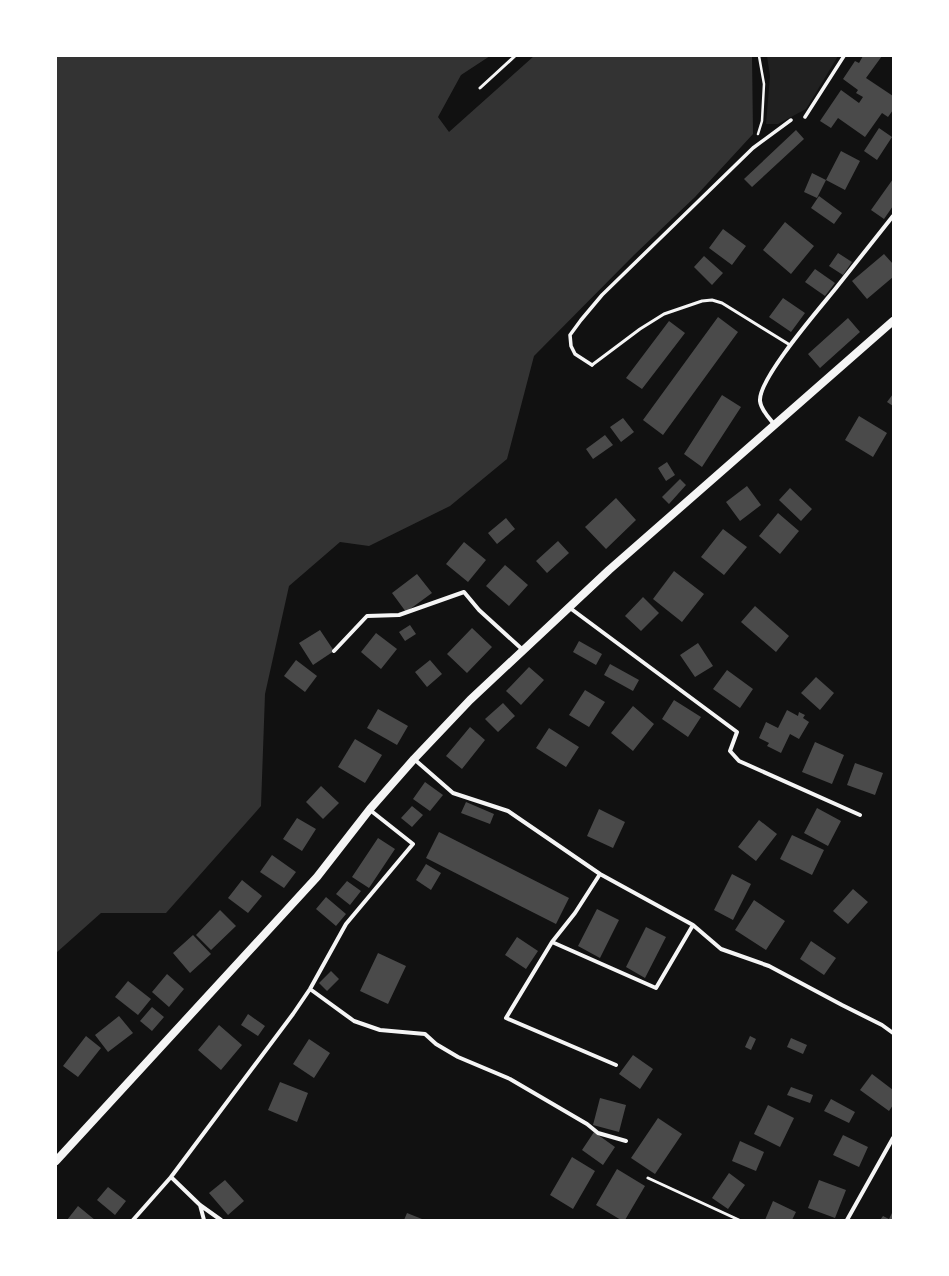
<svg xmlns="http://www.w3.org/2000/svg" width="949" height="1276" font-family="Helvetica,sans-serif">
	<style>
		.green { fill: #202020 }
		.water { fill: #333 }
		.building { fill: #4a4a4a }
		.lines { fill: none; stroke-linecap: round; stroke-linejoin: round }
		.path { stroke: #f5f5f5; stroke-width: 2.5 }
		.service { stroke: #f5f5f5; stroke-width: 3 }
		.pedestrian { stroke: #f5f5f5; stroke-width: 3.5 }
		.minor { stroke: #f5f5f5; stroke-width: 4 }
		.secondary { stroke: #f5f5f5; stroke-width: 8 }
	</style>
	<rect width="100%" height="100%" fill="#111"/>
	<path class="green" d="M 767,56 L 838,56 L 806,109 L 778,124 L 766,124 L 770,76 Z"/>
	<path class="water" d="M 56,56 L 490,56 L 461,75 L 438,117 L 449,132 L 534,56 L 752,56 L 753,134 L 695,197 L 634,255 L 534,356 L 507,459 L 450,506 L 369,546 L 340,542 L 289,586 L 265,694 L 261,806 L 166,913 L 101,913 L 56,953 Z"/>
	<path class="building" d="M 863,56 L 882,56 L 866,78 L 893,96 L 893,110 L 888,117 L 882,113 L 865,137 L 838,118 L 831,128 L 820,121 L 841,90 L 859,103 L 863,97 L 856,93 L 858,90 L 843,79 L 855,61 L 859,63 Z
		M 879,128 L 892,137 L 877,160 L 864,151 Z
		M 796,130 L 804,139 L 752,187 L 744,179 Z
		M 841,151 L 860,161 L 845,190 L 826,180 Z
		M 812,173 L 826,180 L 817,198 L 804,192 Z
		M 893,179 L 893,206 L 884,219 L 871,210 Z
		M 819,196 L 842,213 L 834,224 L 811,208 Z
		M 785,222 L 814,246 L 791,274 L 763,250 Z
		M 723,229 L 746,246 L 732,265 L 709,248 Z
		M 838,253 L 852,262 L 843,275 L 829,266 Z
		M 884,254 L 893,264 L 893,277 L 867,299 L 852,281 Z
		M 704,256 L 723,273 L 712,285 L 694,267 Z
		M 815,269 L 835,283 L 825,296 L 805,282 Z
		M 783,298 L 805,313 L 791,332 L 769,317 Z
		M 718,317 L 738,332 L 663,435 L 643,420 Z
		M 848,318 L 860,332 L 820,368 L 808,354 Z
		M 669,321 L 685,333 L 642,389 L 626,378 Z
		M 893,394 L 893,406 L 887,402 Z
		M 722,395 L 741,407 L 702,467 L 684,454 Z
		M 859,416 L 887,433 L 873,457 L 845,440 Z
		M 623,418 L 634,432 L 621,442 L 610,427 Z
		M 605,435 L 613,445 L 593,459 L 586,449 Z
		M 667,462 L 675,475 L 666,481 L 658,468 Z
		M 680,479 L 686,485 L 669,504 L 662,497 Z
		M 747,486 L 761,505 L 740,521 L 726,502 Z
		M 790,488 L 812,509 L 801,521 L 779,500 Z
		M 616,498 L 636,520 L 606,549 L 585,527 Z
		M 778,513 L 799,531 L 780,554 L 759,536 Z
		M 506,518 L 515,529 L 497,544 L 488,533 Z
		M 723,529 L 747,547 L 724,575 L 701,557 Z
		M 558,541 L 569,553 L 547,573 L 536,561 Z
		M 464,542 L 486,560 L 468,582 L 446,564 Z
		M 505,565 L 528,585 L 509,606 L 486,586 Z
		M 674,571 L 704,594 L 682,622 L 653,599 Z
		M 417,574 L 432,593 L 406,612 L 392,593 Z
		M 643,597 L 659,613 L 641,631 L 625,616 Z
		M 755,606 L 789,636 L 776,652 L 741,622 Z
		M 410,625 L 416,634 L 405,641 L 399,632 Z
		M 472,628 L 492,647 L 467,673 L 447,654 Z
		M 320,630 L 334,651 L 313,665 L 299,643 Z
		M 376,633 L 397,649 L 381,669 L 361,652 Z
		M 579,641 L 602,654 L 596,665 L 573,652 Z
		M 698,643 L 713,666 L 695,677 L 680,655 Z
		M 296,660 L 317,676 L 305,692 L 284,676 Z
		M 430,660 L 442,674 L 427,687 L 415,672 Z
		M 610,664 L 639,680 L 633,691 L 604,675 Z
		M 529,667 L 544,680 L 521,705 L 506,691 Z
		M 727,670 L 753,689 L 740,708 L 713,689 Z
		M 816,677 L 834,693 L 820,710 L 801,693 Z
		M 585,690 L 605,702 L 589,727 L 569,715 Z
		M 674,700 L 701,717 L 688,737 L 662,719 Z
		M 503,703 L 515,716 L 498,732 L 485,719 Z
		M 633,706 L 654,724 L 633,751 L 611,733 Z
		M 378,709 L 408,726 L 397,745 L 367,728 Z
		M 787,710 L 798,716 L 799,712 L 805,715 L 803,718 L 809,722 L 799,739 L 790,734 L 781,753 L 767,746 L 769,743 L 759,738 L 766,722 L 778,728 Z
		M 470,727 L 485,740 L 462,769 L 446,756 Z
		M 549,728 L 579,747 L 566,767 L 536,748 Z
		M 355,739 L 382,755 L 365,783 L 338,767 Z
		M 815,742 L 844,755 L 832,784 L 802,772 Z
		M 855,763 L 883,773 L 875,795 L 847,785 Z
		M 425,782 L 443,795 L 430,811 L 413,799 Z
		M 321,786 L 339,803 L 323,819 L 306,802 Z
		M 466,802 L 494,814 L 490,824 L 461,813 Z
		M 412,806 L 423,815 L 412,827 L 401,818 Z
		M 817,808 L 841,821 L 828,846 L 804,833 Z
		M 599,809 L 625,822 L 613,848 L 587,836 Z
		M 297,818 L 316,829 L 302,851 L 283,839 Z
		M 759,820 L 777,834 L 756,861 L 738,847 Z
		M 439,832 L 569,898 L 556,924 L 426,858 Z
		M 792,835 L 824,850 L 812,875 L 780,859 Z
		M 378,838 L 395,849 L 369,888 L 352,877 Z
		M 272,855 L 296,872 L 284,888 L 260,872 Z
		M 426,864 L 441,873 L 431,890 L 416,880 Z
		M 732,874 L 751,884 L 733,920 L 714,910 Z
		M 242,880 L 262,896 L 248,913 L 228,898 Z
		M 347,881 L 361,891 L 350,905 L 336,894 Z
		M 853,889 L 868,902 L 848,924 L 833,911 Z
		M 326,897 L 346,914 L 336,926 L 316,909 Z
		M 754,900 L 785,921 L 766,950 L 735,930 Z
		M 597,909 L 619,920 L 600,958 L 578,946 Z
		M 220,910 L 236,926 L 211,950 L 196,935 Z
		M 646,927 L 666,937 L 645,978 L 626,967 Z
		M 193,935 L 211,954 L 190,973 L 173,953 Z
		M 517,937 L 538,951 L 526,969 L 505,955 Z
		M 811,941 L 836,958 L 824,975 L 800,959 Z
		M 378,953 L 406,966 L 388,1004 L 360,991 Z
		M 331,971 L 339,979 L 327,991 L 319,983 Z
		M 167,974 L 184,989 L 169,1007 L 152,992 Z
		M 128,981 L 151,999 L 138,1015 L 115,997 Z
		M 152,1007 L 164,1017 L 152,1031 L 140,1021 Z
		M 248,1014 L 265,1026 L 258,1036 L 241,1025 Z
		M 119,1016 L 133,1033 L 108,1052 L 95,1035 Z
		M 219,1025 L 242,1045 L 221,1070 L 198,1050 Z
		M 86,1036 L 101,1048 L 78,1077 L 63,1066 Z
		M 750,1036 L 756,1039 L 751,1050 L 745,1047 Z
		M 791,1038 L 807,1045 L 803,1054 L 787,1047 Z
		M 309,1039 L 330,1053 L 314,1078 L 293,1064 Z
		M 633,1055 L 653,1069 L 640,1089 L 619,1074 Z
		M 872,1074 L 893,1090 L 893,1105 L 889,1111 L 860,1090 Z
		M 280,1082 L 308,1093 L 297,1122 L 268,1110 Z
		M 791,1087 L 813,1095 L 810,1103 L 787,1095 Z
		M 600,1098 L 626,1105 L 619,1132 L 593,1125 Z
		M 831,1099 L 855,1112 L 849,1123 L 824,1111 Z
		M 768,1105 L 794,1118 L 780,1147 L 754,1134 Z
		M 658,1118 L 682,1134 L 655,1174 L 631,1158 Z
		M 594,1132 L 615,1147 L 603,1165 L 582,1150 Z
		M 843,1135 L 868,1147 L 859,1167 L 833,1155 Z
		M 740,1141 L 764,1152 L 756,1171 L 732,1161 Z
		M 572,1157 L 595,1171 L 573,1209 L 550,1195 Z
		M 617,1169 L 645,1186 L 625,1220 L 621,1220 L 596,1205 Z
		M 729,1173 L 745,1185 L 728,1209 L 712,1198 Z
		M 225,1180 L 244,1201 L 228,1215 L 209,1193 Z
		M 819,1180 L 846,1190 L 835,1218 L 808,1208 Z
		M 108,1187 L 126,1201 L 115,1215 L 97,1200 Z
		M 773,1201 L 796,1212 L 792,1220 L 765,1220 Z
		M 78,1206 L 95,1220 L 67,1220 Z
		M 893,1211 L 893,1220 L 880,1220 L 883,1216 L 889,1219 Z
		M 407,1213 L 422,1219 L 421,1220 L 404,1220 Z"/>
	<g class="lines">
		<path class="path" d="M 758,134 L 762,121 L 764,84 L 759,56"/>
		<path class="service" d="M 480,88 L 515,56
			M 592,365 L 640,329 L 664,314 L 702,301 L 712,300 L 722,303 L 790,345
			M 648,1178 L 739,1220"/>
		<path class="pedestrian" d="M 805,117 L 844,56
			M 592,365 L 575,354 L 571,346 L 570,335 L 581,320 L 602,295 L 753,148 L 791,120"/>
		<path class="minor" d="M 774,424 C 769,418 761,410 760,401 C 758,379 820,308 836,288 C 855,264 874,240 893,216
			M 570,608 L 737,732 L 730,751 L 739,761 L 860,815
			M 334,651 L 367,616 L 399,615 L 464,592 L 479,610 L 523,650
			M 414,759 L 453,793 L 508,811 L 600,874 L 693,925 L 721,949 L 769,966 L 842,1005 L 882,1025 L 893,1033
			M 600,874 L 575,913 L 552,942 L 656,988 L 693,925
			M 552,942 L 506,1018 L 616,1065
			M 310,989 L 354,1021 L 380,1030 L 425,1034 L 436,1044 L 458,1057 L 510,1079 L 587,1124 L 598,1133 L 626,1141
			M 171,1177 L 200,1205 L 221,1220
			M 200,1205 L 204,1220
			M 133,1220 L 171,1177 L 293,1014 L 310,989 L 346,924 L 413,844 L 370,810
			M 847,1220 L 893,1138"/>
		<path class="secondary" d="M 56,1161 L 317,877 L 370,809 L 414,759 L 470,700 L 609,570 L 893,321"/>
	</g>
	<rect width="949" height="1276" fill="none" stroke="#ffffff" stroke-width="114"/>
</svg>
